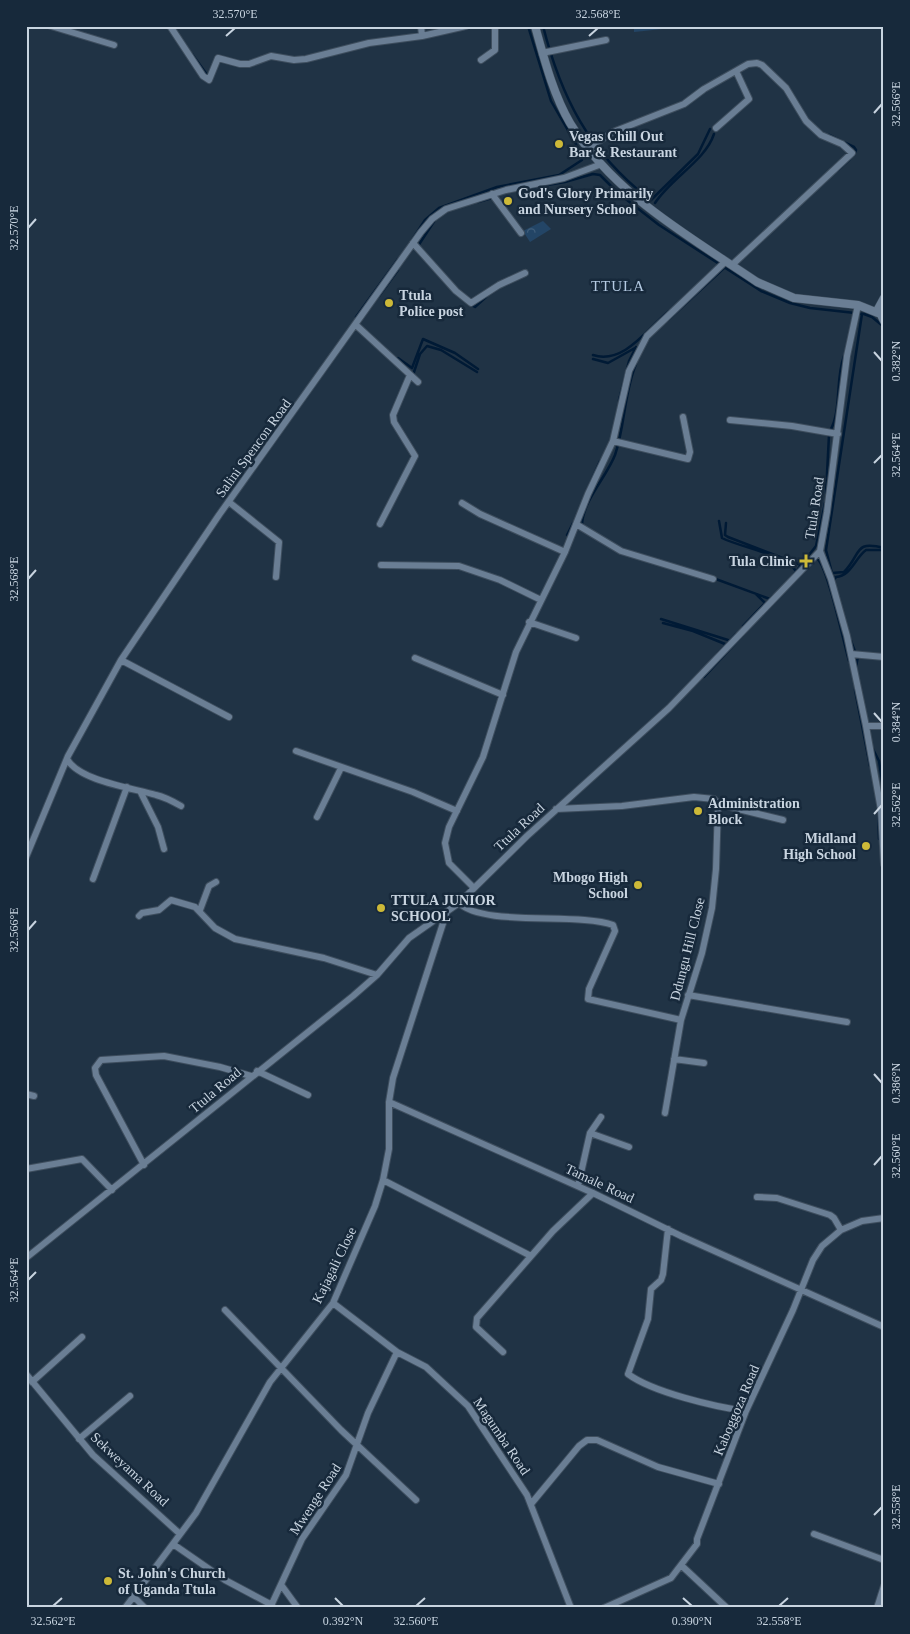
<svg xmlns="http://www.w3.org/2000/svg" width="910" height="1634" font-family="'Times New Roman',serif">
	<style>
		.grass { fill: url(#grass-dots) }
		.forest { fill: url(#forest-crowns) }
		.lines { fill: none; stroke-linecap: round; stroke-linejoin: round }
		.stream { stroke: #001a35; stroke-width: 2.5 }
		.minor-casing { stroke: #3e4e5e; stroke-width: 8 }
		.tertiary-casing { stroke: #3e4e5e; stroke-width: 9 }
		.minor { stroke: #6a7e94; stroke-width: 6 }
		.tertiary { stroke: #6a7e94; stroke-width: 8 }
		.ticks { fill: none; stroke: #c8d4e0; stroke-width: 2 }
		.poi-dot { fill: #cdb938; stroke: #17293b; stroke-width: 2 }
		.labels { text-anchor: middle; stroke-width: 5; stroke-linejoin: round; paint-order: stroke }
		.poi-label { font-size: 14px; font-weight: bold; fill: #c8d4e0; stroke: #17293b; text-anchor: start }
		.street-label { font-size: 14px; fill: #c8d4e0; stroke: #17293b }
		.neighbourhood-label { font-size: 15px; letter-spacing: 1px; fill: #b4cae2; stroke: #17293b }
		.neatline { fill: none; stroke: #c8d4e0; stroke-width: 2 }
		.ticks-label { font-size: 12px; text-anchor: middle; fill: #c8d4e0 }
	</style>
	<defs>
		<pattern id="grass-dots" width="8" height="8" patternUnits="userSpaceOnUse" patternTransform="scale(1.25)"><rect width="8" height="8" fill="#234566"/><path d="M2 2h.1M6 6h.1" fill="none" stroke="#415f7c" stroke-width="1.8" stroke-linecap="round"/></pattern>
		<pattern id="forest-crowns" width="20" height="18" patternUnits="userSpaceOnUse" patternTransform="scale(1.25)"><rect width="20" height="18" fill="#234566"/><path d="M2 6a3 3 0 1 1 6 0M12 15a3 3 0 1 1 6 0" fill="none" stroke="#415f7c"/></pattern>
	</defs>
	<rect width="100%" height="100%" fill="#203345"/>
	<path class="grass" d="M 634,26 L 663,26 L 662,29 L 634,32 Z"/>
	<path class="forest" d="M 543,221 L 551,229 L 530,242 L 523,231 Z"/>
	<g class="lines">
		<path class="stream" d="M 543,26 C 561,97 589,152 648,198
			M 465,29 L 476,26
			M 192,54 L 208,76
			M 829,135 L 854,147 L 856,150 L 854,155
			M 594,141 L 606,133
			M 838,170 L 850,159
			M 524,189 L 565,182 L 593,174 L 600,175 L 618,193 L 659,225 L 761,291 L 790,303 L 810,308 L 864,314 L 872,317 L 884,327
			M 651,200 L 698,154 L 710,129
			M 478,202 L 492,198
			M 655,203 C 672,177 705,161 714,134
			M 412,240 L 425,220 L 439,208 L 497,187 L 559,175 L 582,160 L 581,153 L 551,101 L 528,26
			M 418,246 L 435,220
			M 379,296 L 398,270
			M 469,304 L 475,307 L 486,297
			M 356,317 L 398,259
			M 668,320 L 724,268
			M 593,355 C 624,365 648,328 669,311
			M 398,358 L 412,368 L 423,339 L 455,353 L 478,369
			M 593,359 L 608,363 L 635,348
			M 413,375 L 420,354 L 427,346 L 441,350 L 477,372
			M 619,400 L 629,361 L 636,347
			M 830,431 C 842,410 835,379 844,356
			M 826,493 L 829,435
			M 585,495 L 600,461
			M 719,521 L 722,538 C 742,548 784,554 796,571
			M 726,523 L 725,535 L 728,537 L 801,565
			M 582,525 C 583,500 606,478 615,455 C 625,426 624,393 636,364
			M 567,535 L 573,523
			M 816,558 C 827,562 844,645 849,661
			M 832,573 L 826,550 L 862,314
			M 794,574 L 816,546 L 825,503
			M 713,578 L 770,599 L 773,596
			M 834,579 L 832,573 L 844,572 C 862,554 853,540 884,548
			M 834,580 L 836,577 C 851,576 855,558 866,550 L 884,550
			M 661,619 L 728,640
			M 663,623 L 693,631 L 725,644
			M 743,626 L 765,603 L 756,594
			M 851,641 L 856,654
			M 718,653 L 736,634
			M 856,667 L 858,656
			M 704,677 L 744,634
			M 855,690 L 870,766
			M 873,749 L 879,761 L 884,793
			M 878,805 L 879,839"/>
		<g class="minor-casing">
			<path id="minor" d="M 51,26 L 114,45
				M 170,26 L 203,76 L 209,80 L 218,58 L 240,64 L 249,64 L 271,56 L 294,60 L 306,59 L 369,43 L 422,36 L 466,26
				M 421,26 L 422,36
				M 542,53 L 606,40
				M 481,60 L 495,50 L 495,26
				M 716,128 L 749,99 L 736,71
				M 587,149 L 613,132 L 684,104 L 704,89 L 748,64 L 757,63 L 762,65 L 786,88 L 806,121 L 821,135 L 842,144 L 852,153 L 732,265
				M 492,194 L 521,233
				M 413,243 L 456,291 L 471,303 L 499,285 L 525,273
				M 356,325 L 418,382
				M 730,420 L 792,426 L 838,434
				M 613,441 L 688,459 L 690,452 L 683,417
				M 229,502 L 279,542 L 276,577
				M 462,503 L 480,514 L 565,552
				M 380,524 L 415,456 L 394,422 L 393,415 L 410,375
				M 576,524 L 621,551 L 713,579
				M 820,551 L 831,579 L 847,636 L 866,726 L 881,810 L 884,864
				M 381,565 L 459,566 L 500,580 L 541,600
				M 529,622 L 576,638
				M 851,654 L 884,657
				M 415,658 L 503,695
				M 121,660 L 229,717
				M 866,726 L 884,726
				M 296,751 L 413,792 L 457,811
				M 67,759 C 79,781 133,788 156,795 C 165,797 174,802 181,806
				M 141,793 L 158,827 L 164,849
				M 718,804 L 783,820
				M 556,809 L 622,806 L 694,797 L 714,799 L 718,804 L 716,869 L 712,908 L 702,953 L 681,1020 L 665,1113
				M 317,817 L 341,768
				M 26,857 L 68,756 L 121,660 L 219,515 L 421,232 L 432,219 L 446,209 L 506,190 L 564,178 L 599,165
				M 93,879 L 127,787
				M 474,888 L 449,863 L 445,843 L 449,827 L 483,757 L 516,652 L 565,552 L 588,494 L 613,441 L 629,371 L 647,336 L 726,261
				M 459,903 C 483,927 579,912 613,925 L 615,931 L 589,989 L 588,999 L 681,1020
				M 200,910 L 209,886 L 216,882
				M 139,916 L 142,913 L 159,910 L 171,900 L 195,907 L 215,928 L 235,939 L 324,958 L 377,975
				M 688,995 L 847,1022
				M 674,1059 L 704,1063
				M 257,1071 L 308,1095
				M 26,1094 L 34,1096
				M 389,1102 L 593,1193 L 681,1236 L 884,1327
				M 590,1133 L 629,1147
				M 144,1165 L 96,1075 L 95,1068 L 101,1060 L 164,1056 L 220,1067 L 251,1076
				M 26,1169 L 82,1159 L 112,1190
				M 383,1180 L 531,1256
				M 578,1186 L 590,1133 L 601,1117
				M 757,1197 L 777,1198 L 830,1215 L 834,1218 L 841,1230
				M 668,1229 L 663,1274 L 661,1280 L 651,1289 L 648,1319 L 628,1374 C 652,1392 715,1407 746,1411
				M 26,1258 L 353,996 L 377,975 L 409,938 L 459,903 L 527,836 L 669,708 L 820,551 L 827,512 L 847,356 L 858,305
				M 333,1303 L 397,1352 L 426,1367 L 468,1406 L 527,1495 L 571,1608
				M 225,1310 L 341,1430 L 416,1500
				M 503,1352 L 476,1327 L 477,1318 L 553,1231 L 593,1193
				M 26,1374 L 93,1455 L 180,1534
				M 32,1382 L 82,1337
				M 79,1439 L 130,1396
				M 531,1504 L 579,1446 L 587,1440 L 597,1440 L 658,1467 L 719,1484
				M 814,1534 L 884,1560
				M 173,1544 L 225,1580 L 272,1605
				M 682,1566 L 727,1608
				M 282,1586 L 298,1608
				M 133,1596 L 145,1608
				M 125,1608 L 196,1513 L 270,1382 L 333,1303 L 375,1206 L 383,1180 L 389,1149 L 389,1102 L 393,1078 L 446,914
				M 270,1608 L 302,1539 L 346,1475 L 368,1413 L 397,1352
				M 604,1608 L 671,1578 L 697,1544 L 697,1539 L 746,1411 L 793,1310 L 813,1260 L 822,1246 L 841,1230 L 862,1221 L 884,1218
				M 877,1608 L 884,1586"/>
		</g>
		<g class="tertiary-casing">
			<path id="tertiary" d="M 535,26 C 544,58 553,94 570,123 C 614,195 689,236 757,282 L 794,298 L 858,305 L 878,313
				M 884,298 L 878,309 L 884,321"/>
		</g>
		<use href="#minor" class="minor"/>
		<use href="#tertiary" class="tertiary"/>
	</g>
	<path class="ticks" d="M 226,36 L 235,28M 589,36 L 598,28M 874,113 L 882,104M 28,228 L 36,219M 874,352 L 882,361M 874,463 L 882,455M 28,579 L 36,570M 874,713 L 882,722M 874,814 L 882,805M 28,930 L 36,921M 874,1074 L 882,1083M 874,1165 L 882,1156M 28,1280 L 36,1272M 874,1515 L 882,1507M 335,1598 L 343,1606M 683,1598 L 692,1606M 53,1606 L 62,1598M 416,1606 L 425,1598M 779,1606 L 788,1598"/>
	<g class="poi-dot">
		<circle cx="559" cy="144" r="5"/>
		<circle cx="508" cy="201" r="5"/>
		<circle cx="389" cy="303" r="5"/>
		<path d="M803.5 553.5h5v5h5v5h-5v5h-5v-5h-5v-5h5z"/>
		<circle cx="698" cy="811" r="5"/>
		<circle cx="866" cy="846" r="5"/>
		<circle cx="638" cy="885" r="5"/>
		<circle cx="381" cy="908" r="5"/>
		<circle cx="108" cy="1581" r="5"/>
	</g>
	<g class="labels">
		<g class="poi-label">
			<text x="569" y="141">Vegas Chill Out<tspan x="569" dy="16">Bar &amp; Restaurant</tspan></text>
			<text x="518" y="198">God's Glory Primarily<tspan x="518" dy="16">and Nursery School</tspan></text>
			<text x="399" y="300">Ttula<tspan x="399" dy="16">Police post</tspan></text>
			<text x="795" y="566" text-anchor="end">Tula Clinic</text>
			<text x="708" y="808">Administration<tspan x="708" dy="16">Block</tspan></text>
			<text x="856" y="843" text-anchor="end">Midland<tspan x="856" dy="16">High School</tspan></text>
			<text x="628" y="882" text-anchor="end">Mbogo High<tspan x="628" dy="16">School</tspan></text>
			<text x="391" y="905">TTULA JUNIOR<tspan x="391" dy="16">SCHOOL</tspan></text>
			<text x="118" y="1578">St. John's Church<tspan x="118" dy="16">of Uganda Ttula</tspan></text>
		</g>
		<g class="street-label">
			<text transform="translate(253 448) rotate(-54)" y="5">Salini Spencon Road</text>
			<text transform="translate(814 508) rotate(-81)" y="5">Ttula Road</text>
			<text transform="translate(519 827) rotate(-43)" y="5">Ttula Road</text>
			<text transform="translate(687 949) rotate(-76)" y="5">Ddungu Hill Close</text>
			<text transform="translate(215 1090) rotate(-40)" y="5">Ttula Road</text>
			<text transform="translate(600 1183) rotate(25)" y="5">Tamale Road</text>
			<text transform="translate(334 1265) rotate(-64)" y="5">Kajagali Close</text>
			<text transform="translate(736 1410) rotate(-67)" y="5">Kaboggoza Road</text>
			<text transform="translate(502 1436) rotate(56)" y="5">Magumba Road</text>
			<text transform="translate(130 1469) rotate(43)" y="5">Sekweyama Road</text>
			<text transform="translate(315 1499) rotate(-57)" y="5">Mwenge Road</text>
		</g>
		<g class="neighbourhood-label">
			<text x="618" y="291">TTULA</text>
		</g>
	</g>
	<rect width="910" height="1634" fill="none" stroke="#17293b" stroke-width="55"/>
	<rect x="28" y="28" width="854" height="1578" class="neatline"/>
	<g class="ticks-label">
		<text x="235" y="18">32.570°E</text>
		<text x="598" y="18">32.568°E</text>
		<text transform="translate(896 104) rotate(-90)" y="4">32.566°E</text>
		<text transform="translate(14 228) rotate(-90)" y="4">32.570°E</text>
		<text transform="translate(896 361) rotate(-90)" y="4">0.382°N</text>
		<text transform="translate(896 455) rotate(-90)" y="4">32.564°E</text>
		<text transform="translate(14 579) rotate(-90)" y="4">32.568°E</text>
		<text transform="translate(896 722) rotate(-90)" y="4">0.384°N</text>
		<text transform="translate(896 805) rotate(-90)" y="4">32.562°E</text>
		<text transform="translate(14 930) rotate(-90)" y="4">32.566°E</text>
		<text transform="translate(896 1083) rotate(-90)" y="4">0.386°N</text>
		<text transform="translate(896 1156) rotate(-90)" y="4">32.560°E</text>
		<text transform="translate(14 1280) rotate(-90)" y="4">32.564°E</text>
		<text transform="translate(896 1507) rotate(-90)" y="4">32.558°E</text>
		<text x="53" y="1625">32.562°E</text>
		<text x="343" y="1625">0.392°N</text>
		<text x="416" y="1625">32.560°E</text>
		<text x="692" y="1625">0.390°N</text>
		<text x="779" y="1625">32.558°E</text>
	</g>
</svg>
